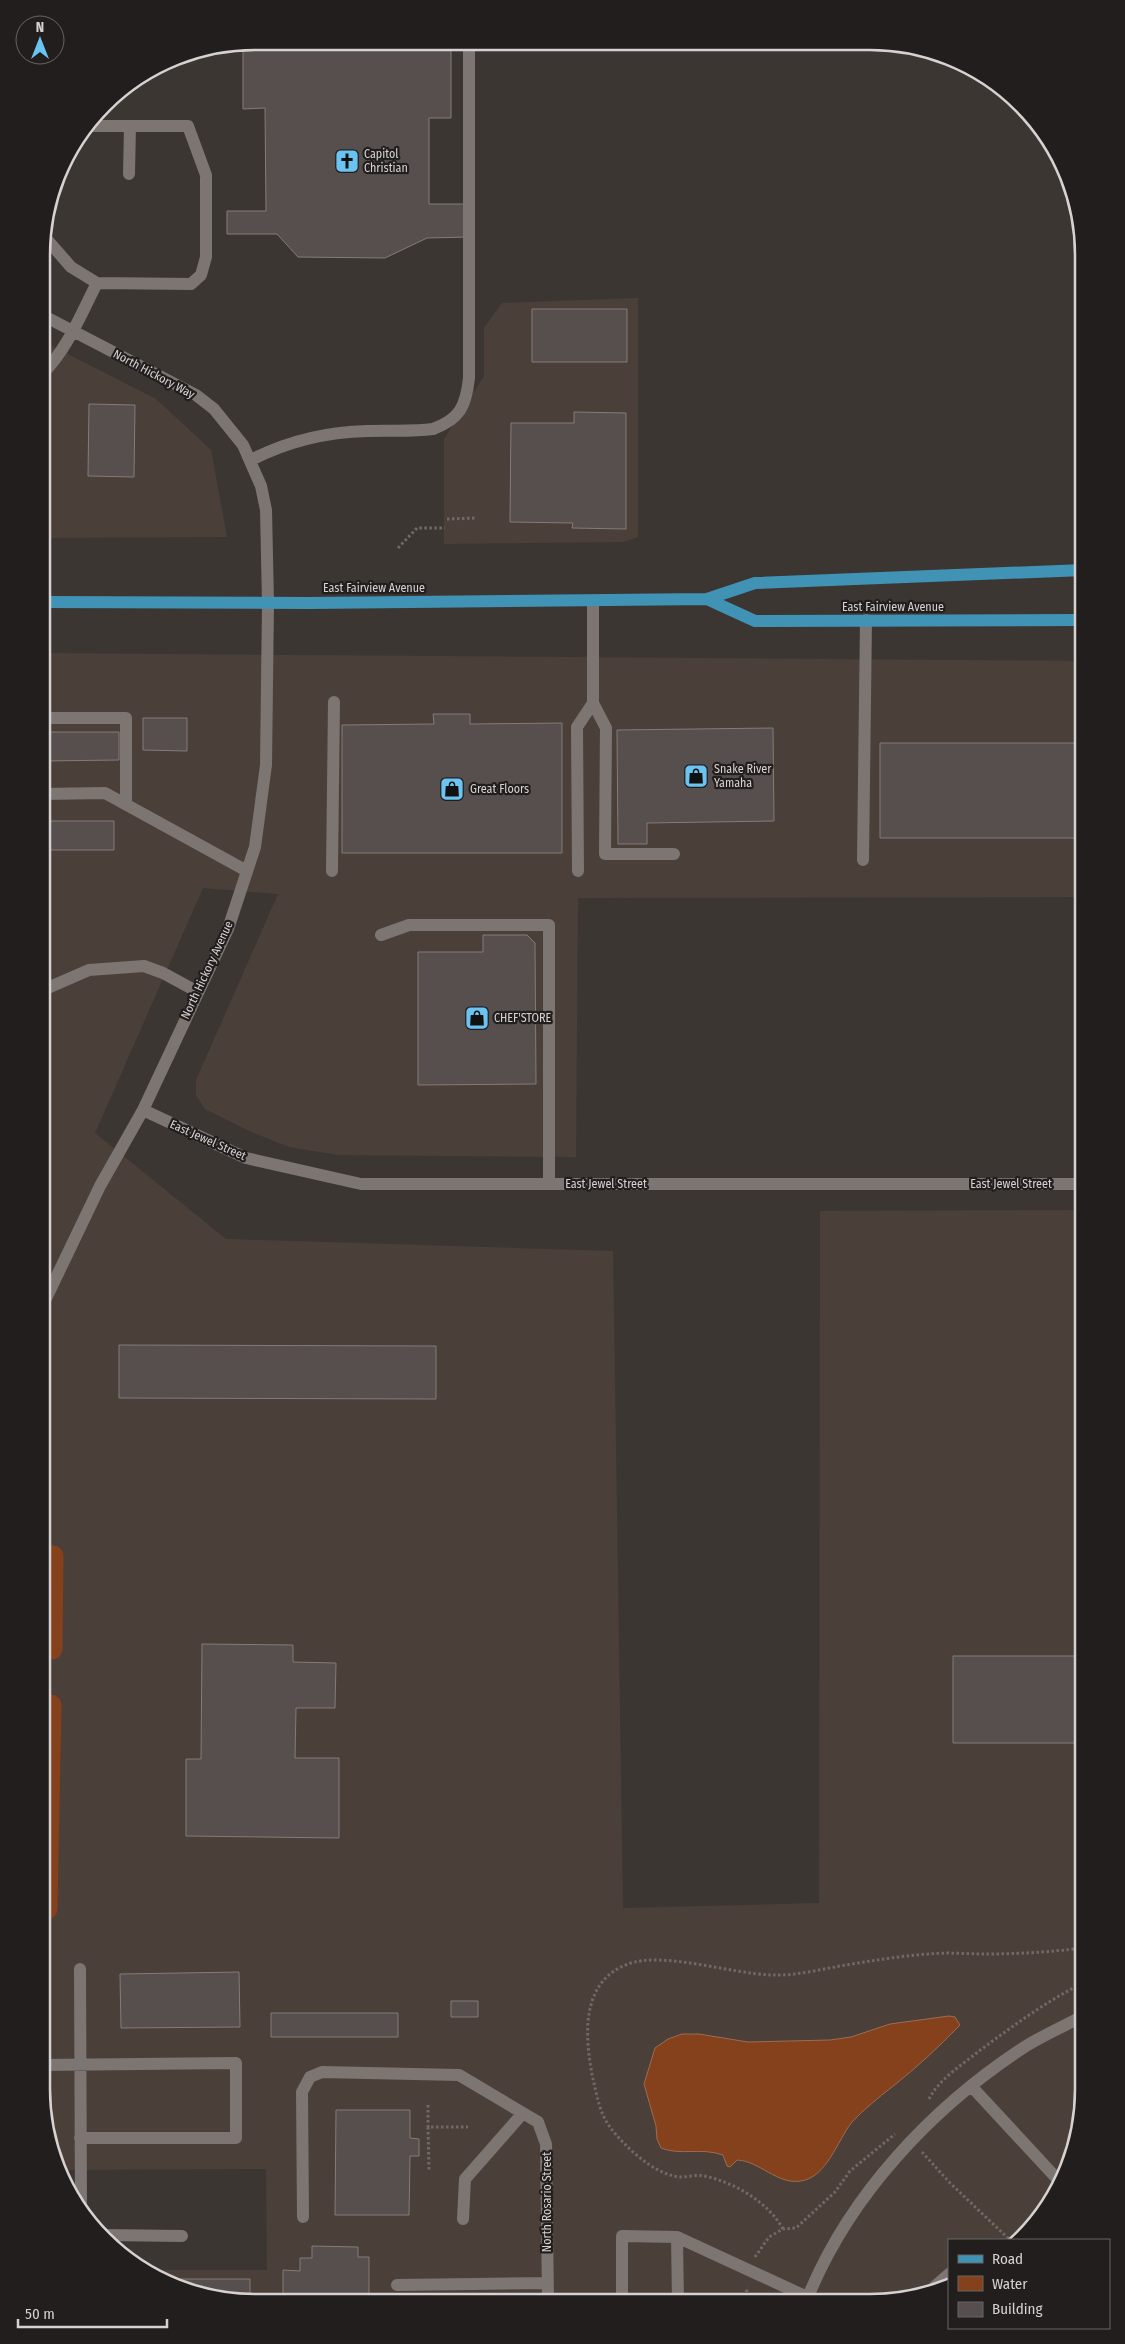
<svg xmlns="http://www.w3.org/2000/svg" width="1125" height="2344" font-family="'Fira Sans Condensed',sans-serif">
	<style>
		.built { fill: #4b3f39 }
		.water { fill: #84411c; stroke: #9d6c52 }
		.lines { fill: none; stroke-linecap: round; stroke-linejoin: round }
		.canal { stroke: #84411c; stroke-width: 21 }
		.building { fill: #564f4d; stroke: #837c79 }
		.path { stroke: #6f6967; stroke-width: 3; stroke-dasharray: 2.5 2.5; stroke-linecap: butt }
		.minor { stroke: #7c7572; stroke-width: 12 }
		.major { stroke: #4193b5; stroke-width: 12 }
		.labels { text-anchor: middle; stroke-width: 4.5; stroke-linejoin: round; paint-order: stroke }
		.poi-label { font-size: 12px; fill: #d6d2d1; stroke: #211e1d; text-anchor: start }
		.street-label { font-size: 12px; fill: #d6d2d1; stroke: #211e1d }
		.rim { fill: none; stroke: #d6d2d1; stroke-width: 2.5 }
	</style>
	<rect width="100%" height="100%" fill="#3c3633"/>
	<path class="built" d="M 638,298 L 638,537 L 624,542 L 444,544 L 444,439 L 484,376 L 484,328 L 502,303 Z
		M 42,341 L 156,399 L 211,450 L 227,537 L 42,538 Z
		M 42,653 L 1084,661 L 1084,897 L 578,898 L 576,1157 L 338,1155 L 289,1147 L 249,1131 L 205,1109 L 196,1095 L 196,1080 L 278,894 L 203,888 L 95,1133 L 226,1239 L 613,1251 L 623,1908 L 819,1903 L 820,1211 L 1084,1210 L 1083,2103 L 1067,2171 L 1031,2230 L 1019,2240 L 949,2240 L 949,2285 L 926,2295 L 870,2303 L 214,2299 L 160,2281 L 145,2270 L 267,2270 L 266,2169 L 59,2170 L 49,2145 L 41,2089 Z"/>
	<path class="water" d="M 949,2016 L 955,2017 L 960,2025 C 939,2047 916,2068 892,2087 C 878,2098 864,2109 852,2122 C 837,2141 827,2177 801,2181 C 777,2185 760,2161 737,2160 L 730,2167 L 727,2166 L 723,2155 C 700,2147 681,2156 661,2148 L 657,2139 L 656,2126 L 644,2084 L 655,2048 L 668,2039 L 682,2034 L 699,2034 L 748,2042 L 830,2040 L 851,2037 L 890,2024 Z"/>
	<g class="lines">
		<path class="canal" d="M 41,1556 L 53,1556 L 52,1649
			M 47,1909 L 51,1705"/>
	</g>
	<path class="building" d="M 255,41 L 451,42 L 451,118 L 429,118 L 429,204 L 469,204 L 470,237 L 427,238 L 385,258 L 298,257 L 277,234 L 227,234 L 227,211 L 266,211 L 265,108 L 243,109 L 243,44 Z
		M 532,309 L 627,309 L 627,362 L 532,362 Z
		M 89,404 L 135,405 L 134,477 L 88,476 Z
		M 574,412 L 626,413 L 626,529 L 572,528 L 573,523 L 510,522 L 511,423 L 574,423 Z
		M 433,714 L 470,714 L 470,724 L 562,723 L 562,853 L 342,853 L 342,725 L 434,724 Z
		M 143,718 L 187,718 L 187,751 L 143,750 Z
		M 773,728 L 774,821 L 647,823 L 647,844 L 618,844 L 617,730 Z
		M 42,732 L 119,732 L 119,760 L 42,761 Z
		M 880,743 L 1084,743 L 1084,838 L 880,838 Z
		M 42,821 L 114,821 L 114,850 L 42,850 Z
		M 483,935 L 527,935 L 535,943 L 536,1084 L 418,1085 L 418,952 L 483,952 Z
		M 119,1345 L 436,1346 L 436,1399 L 119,1398 Z
		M 202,1644 L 293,1645 L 293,1662 L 336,1663 L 335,1708 L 296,1708 L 295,1758 L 339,1758 L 339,1838 L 186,1836 L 186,1759 L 201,1759 Z
		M 953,1656 L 1083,1656 L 1083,1743 L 953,1743 Z
		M 239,1972 L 240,2027 L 121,2028 L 120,1974 Z
		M 451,2001 L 478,2001 L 478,2017 L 451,2017 Z
		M 271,2013 L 398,2013 L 398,2037 L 271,2037 Z
		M 336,2110 L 410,2110 L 410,2138 L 419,2139 L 419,2156 L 410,2156 L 409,2215 L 335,2215 Z
		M 312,2246 L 358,2247 L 358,2257 L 369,2257 L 369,2300 L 301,2299 L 302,2296 L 283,2296 L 283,2270 L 300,2271 L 300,2258 L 312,2258 Z
		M 158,2279 L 250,2279 L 250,2299 L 214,2299 Z"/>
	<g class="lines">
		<path class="path" d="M 447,519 L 476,518
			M 398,548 L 417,528 L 445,528
			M 929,2099 C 939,2079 962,2065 979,2051 C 1013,2026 1045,2002 1083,1983
			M 428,2105 L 428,2127 L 468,2127
			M 428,2127 L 429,2171
			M 922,2152 L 950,2183 L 1010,2240
			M 783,2229 C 768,2202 734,2182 704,2176 C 694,2174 684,2179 674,2176 C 651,2171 624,2146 610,2127 C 600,2114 597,2096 593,2079 C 585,2039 579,1982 628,1964 C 663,1951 732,1974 772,1975 C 794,1976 818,1970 840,1966 C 870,1961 899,1956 929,1954 C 948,1952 967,1954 985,1954 C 1018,1954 1051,1952 1083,1948
			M 755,2257 L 769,2237 L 783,2229 L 796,2228 L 835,2192 L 850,2171 L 895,2134
			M 746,2302 L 747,2287"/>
		<path class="minor" d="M 129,174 L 130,126
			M 43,235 L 71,267 L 97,283
			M 42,374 C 67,350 81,314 97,283 L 191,284 L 201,275 L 206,257 L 206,175 L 188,126 L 90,126
			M 251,460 C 288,441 325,432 367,431 C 389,430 411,432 433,429 C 460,419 466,406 469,378 L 469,43
			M 593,601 L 593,703 L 606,728 L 605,854 L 674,854
			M 42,718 L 126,718 L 126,804
			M 42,794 L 105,793 L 247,871
			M 863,860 L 866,620
			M 332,871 L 334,702
			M 578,871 L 577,727 L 593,703
			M 381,935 L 409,925 L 549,925 L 549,1184
			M 42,992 L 43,990 L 89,970 L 144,966 L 163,973 L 198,992
			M 143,1110 L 246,1158 L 361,1184 L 1084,1184
			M 41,1309 L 100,1186 L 143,1110 L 228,929 L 255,847 L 266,765 L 268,603 L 266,510 L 261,486 L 243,445 L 214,409 L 196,395 L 42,315
			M 80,1969 L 81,2209
			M 41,2065 L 236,2063 L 236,2138 L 80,2138
			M 972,2087 L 1060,2182
			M 303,2217 L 302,2092 L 310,2077 L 322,2072 L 459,2075 L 538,2122 L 546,2144 L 548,2301
			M 463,2219 L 465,2179 L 523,2113
			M 102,2235 L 182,2236
			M 677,2237 L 678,2302
			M 397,2285 L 547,2283
			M 924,2296 L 949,2274
			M 622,2301 L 622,2236 L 677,2237 L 818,2302
			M 806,2302 C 847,2197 932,2107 1026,2046 C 1044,2035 1064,2026 1083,2016"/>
		<path class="major" d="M 707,599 L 755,621 L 1084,620
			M 42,602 L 309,603 L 707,599 L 755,583 L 1084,570"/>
	</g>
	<defs>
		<g id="church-square" transform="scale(1.25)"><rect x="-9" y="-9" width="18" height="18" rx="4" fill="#6bc3f2" stroke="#211e1d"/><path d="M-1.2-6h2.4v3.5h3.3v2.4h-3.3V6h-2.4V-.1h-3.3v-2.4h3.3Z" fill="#111"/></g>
		<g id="shop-square" transform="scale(1.25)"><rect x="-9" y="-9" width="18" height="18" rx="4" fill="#6bc3f2" stroke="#211e1d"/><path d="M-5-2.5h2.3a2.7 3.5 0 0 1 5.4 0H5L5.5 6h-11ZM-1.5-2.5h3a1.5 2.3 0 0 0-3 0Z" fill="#111"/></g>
	</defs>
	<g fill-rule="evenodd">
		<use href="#church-square" x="347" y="161"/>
		<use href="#shop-square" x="696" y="776"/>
		<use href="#shop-square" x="452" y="789"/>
		<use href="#shop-square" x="477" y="1018"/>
	</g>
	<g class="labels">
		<g class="poi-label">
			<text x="364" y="158">Capitol<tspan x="364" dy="14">Christian</tspan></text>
			<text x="714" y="773">Snake River<tspan x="714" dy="14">Yamaha</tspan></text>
			<text x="470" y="793">Great Floors</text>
			<text x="494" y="1022">CHEF'STORE</text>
		</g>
		<g class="street-label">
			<text transform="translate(154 374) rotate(28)" y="4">North Hickory Way</text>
			<text x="374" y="592">East Fairview Avenue</text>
			<text x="893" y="611">East Fairview Avenue</text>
			<text transform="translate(207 970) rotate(-65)" y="4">North Hickory Avenue</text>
			<text transform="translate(208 1140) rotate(24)" y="4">East Jewel Street</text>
			<text x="606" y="1188">East Jewel Street</text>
			<text x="1011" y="1188">East Jewel Street</text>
			<text transform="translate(547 2202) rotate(-90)" y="4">North Rosario Street</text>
		</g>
	</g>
	<path d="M0 0H1125V2344H0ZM255 50H870A205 205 0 0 1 1075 255V2089A205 205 0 0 1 870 2294H255A205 205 0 0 1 50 2089V255A205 205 0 0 1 255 50Z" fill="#211e1d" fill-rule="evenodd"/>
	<path class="rim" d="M255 50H870A205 205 0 0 1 1075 255V2089A205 205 0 0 1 870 2294H255A205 205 0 0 1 50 2089V255A205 205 0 0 1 255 50Z"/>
	<rect x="948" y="2239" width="162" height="90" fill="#211e1d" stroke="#696665"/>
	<rect x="958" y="2255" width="25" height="8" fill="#4193b5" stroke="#696665"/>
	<text x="992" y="2264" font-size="15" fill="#d6d2d1">Road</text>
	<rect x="958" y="2276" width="25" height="15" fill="#84411c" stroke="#696665"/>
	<text x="992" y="2289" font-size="15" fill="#d6d2d1">Water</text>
	<rect x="958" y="2302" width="25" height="15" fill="#564f4d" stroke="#696665"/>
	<text x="992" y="2314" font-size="15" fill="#d6d2d1">Building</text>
	<g transform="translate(40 40)"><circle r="24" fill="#211e1d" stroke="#696665"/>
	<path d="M0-4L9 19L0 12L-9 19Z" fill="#6bc3f2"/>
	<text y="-8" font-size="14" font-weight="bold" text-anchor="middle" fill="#d6d2d1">N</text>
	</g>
	<path d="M18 2319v8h149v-8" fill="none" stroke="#d6d2d1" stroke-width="2.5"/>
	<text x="25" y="2319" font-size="15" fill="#d6d2d1" stroke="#211e1d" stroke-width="4" paint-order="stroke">50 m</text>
</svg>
